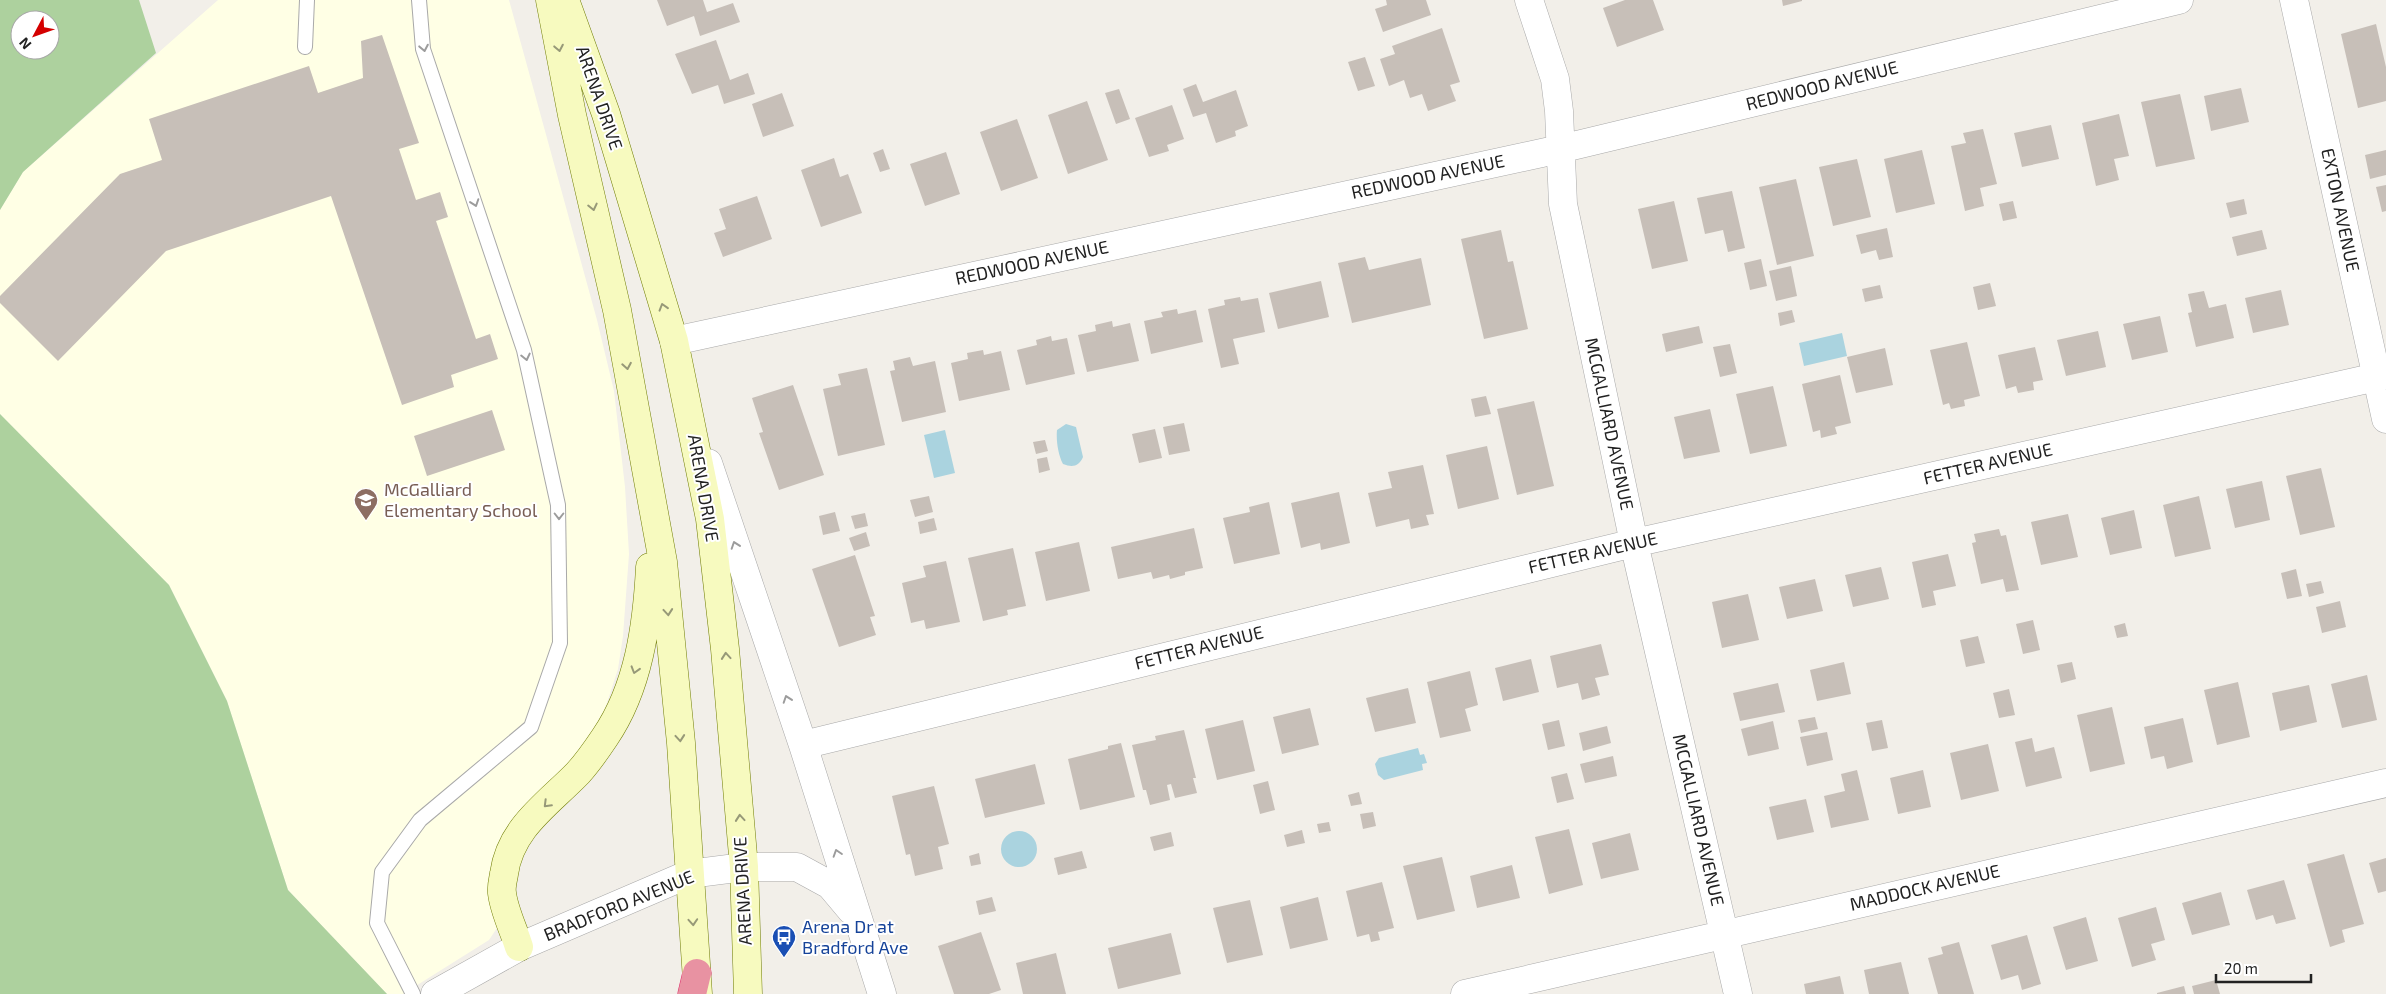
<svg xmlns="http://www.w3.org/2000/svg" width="2386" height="994" font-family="'Exo 2',sans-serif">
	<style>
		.education { fill: #ffffe5 }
		.forest { fill: #add19e; fill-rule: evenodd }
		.water { fill: #aad3df }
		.building { fill: #c7bfb8 }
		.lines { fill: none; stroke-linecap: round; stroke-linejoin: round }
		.lane-casing { stroke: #a9a9a9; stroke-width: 16 }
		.street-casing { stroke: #a9a9a9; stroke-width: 29 }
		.secondary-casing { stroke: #707d05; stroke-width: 29 }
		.highway-casing { stroke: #dc2a67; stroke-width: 29 }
		.lane { stroke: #fff; stroke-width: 14 }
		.street { stroke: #fff; stroke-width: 28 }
		.secondary { stroke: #f7fabf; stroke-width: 28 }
		.highway { stroke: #e892a2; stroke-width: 28 }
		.oneway { stroke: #9c9c9c }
		.oneway2 { stroke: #979978 }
		.labels { text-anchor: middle; stroke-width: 4; stroke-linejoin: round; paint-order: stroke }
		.street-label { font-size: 18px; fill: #222; stroke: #fff }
		.education-label { font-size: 18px; fill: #785e54; stroke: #fff; text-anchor: start }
		.transit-label { font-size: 18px; fill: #164399; stroke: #fff; text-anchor: start }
	</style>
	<rect width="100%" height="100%" fill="#f2efe9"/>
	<path class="education" d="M 218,0 L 509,0 L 597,320 L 614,391 L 625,487 L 629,554 L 623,636 L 618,669 L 605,709 L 582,754 L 529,811 L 497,928 L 489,940 L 403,994 L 387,994 L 288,890 L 227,701 L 169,585 L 0,414 L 0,210 L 23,172 Z"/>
	<path class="forest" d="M 0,0 L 139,0 L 156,53 L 23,172 L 0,210 ZM 20,20 L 50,20 L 50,50 L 20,50 Z
		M 0,414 L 169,585 L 227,701 L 288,890 L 387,994 L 0,994 Z"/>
	<path class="water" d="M 1842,333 L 1847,356 L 1804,366 L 1799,343 Z
		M 1066,424 L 1076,427 L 1083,457 C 1079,466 1073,468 1063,464 C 1058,455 1056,440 1057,430 Z
		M 945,430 L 955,473 L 934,478 L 924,435 Z
		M 1418,748 L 1420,755 L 1424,754 L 1427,763 L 1422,764 L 1423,770 L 1384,780 L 1378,775 L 1375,764 L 1379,758 Z
		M1001 849a18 18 0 1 1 36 0a18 18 0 1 1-36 0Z"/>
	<path class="building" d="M 657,0 L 703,0 L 707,12 L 733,3 L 740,22 L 700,36 L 694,16 L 667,26 Z
		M 1386,0 L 1426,0 L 1431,15 L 1383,32 L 1375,9 L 1387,5 Z
		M 1625,0 L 1653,0 L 1664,30 L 1617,47 L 1603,8 Z
		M 1782,0 L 1802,0 L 1802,1 L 1783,6 Z
		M 2376,24 L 2386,67 L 2386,101 L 2358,108 L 2341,34 Z
		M 1442,28 L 1460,82 L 1450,85 L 1456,101 L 1428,111 L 1422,94 L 1410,98 L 1404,80 L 1389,86 L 1380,59 L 1395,54 L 1392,46 Z
		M 382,35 L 419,143 L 399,149 L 416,200 L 440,192 L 448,217 L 436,221 L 476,339 L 490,334 L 498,359 L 451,375 L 454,387 L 402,405 L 331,196 L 166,251 L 58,361 L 0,303 L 0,296 L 120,174 L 162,160 L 149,119 L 309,66 L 318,93 L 363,78 L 361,41 Z
		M 716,40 L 730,80 L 748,73 L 755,94 L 724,104 L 718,85 L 692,94 L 675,54 Z
		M 1365,57 L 1375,86 L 1358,91 L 1348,62 Z
		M 1196,84 L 1203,102 L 1236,90 L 1248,126 L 1235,131 L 1236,136 L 1216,143 L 1206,113 L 1193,117 L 1183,89 Z
		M 2241,88 L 2249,122 L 2211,131 L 2204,96 Z
		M 1119,89 L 1130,119 L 1116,124 L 1105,93 Z
		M 782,93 L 794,126 L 763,137 L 752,104 Z
		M 2180,94 L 2195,159 L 2156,167 L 2141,102 Z
		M 1087,101 L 1108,160 L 1068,174 L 1048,115 Z
		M 1172,105 L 1184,139 L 1167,145 L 1169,151 L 1149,157 L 1135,118 Z
		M 2119,114 L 2129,156 L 2114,159 L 2119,180 L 2096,186 L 2082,123 Z
		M 1017,119 L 1038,178 L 1001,191 L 980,132 Z
		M 2051,125 L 2059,159 L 2022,167 L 2014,133 Z
		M 1983,129 L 1997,184 L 1980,188 L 1984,206 L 1965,211 L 1951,146 L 1966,143 L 1963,133 Z
		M 883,149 L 890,169 L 880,172 L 873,153 Z
		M 1922,150 L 1935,204 L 1896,213 L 1884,159 Z
		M 2386,150 L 2386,175 L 2370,179 L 2365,155 Z
		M 946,152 L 960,194 L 925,206 L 910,164 Z
		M 834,158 L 840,177 L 848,174 L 862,213 L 821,227 L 801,170 Z
		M 1857,159 L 1871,217 L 1833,226 L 1819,167 Z
		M 1796,179 L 1814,256 L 1777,265 L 1759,187 Z
		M 2386,185 L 2386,211 L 2382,212 L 2376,187 Z
		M 1732,191 L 1745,248 L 1728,252 L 1723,230 L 1705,234 L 1697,198 Z
		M 757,196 L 772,239 L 723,257 L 714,233 L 726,229 L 719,209 Z
		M 2244,199 L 2247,214 L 2230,218 L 2226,203 Z
		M 1674,201 L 1688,261 L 1652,269 L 1638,209 Z
		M 2013,201 L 2017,218 L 2003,221 L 1999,204 Z
		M 1887,228 L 1893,257 L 1879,260 L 1876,250 L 1861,254 L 1856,235 Z
		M 1501,230 L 1508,262 L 1513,261 L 1528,329 L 1484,339 L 1461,239 Z
		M 2262,230 L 2267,249 L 2237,256 L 2232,237 Z
		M 1365,257 L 1369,270 L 1421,258 L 1431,305 L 1352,323 L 1338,263 Z
		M 1761,259 L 1767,286 L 1750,290 L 1744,263 Z
		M 1791,266 L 1797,296 L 1776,301 L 1769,271 Z
		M 1321,281 L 1329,317 L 1278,329 L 1269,293 Z
		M 1990,283 L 1996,306 L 1978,310 L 1973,287 Z
		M 1880,285 L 1883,298 L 1865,302 L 1862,289 Z
		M 2281,290 L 2289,325 L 2253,333 L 2245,298 Z
		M 2204,291 L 2209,308 L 2226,304 L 2234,338 L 2196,347 L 2188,313 L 2192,312 L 2188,294 Z
		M 1240,297 L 1241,301 L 1258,298 L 1265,332 L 1233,339 L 1239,364 L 1221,368 L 1208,309 L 1225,305 L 1224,300 Z
		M 1177,309 L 1178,314 L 1196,310 L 1203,342 L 1151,354 L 1144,321 L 1163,317 L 1161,312 Z
		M 1792,310 L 1795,322 L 1780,326 L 1778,313 Z
		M 2160,316 L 2168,352 L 2132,360 L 2123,324 Z
		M 1112,321 L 1113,327 L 1130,323 L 1139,361 L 1087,372 L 1078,335 L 1096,331 L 1095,325 Z
		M 1699,326 L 1703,343 L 1666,352 L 1662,334 Z
		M 2098,331 L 2106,367 L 2066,376 L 2057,340 Z
		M 1051,336 L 1052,341 L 1067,338 L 1075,374 L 1026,385 L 1017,350 L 1037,345 L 1036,340 Z
		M 1967,342 L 1980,396 L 1964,400 L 1965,406 L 1951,409 L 1949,403 L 1943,405 L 1930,350 Z
		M 1730,344 L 1737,373 L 1720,377 L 1713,347 Z
		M 2035,347 L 2043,380 L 2033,382 L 2034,390 L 2018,393 L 2016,386 L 2006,389 L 1998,355 Z
		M 1885,348 L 1893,385 L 1856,393 L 1847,357 Z
		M 983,350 L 984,355 L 1001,351 L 1010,390 L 959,401 L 951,363 L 968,359 L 967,353 Z
		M 910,357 L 913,366 L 935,361 L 946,412 L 902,422 L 890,371 L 895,370 L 893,361 Z
		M 867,368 L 885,445 L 838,456 L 823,389 L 841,385 L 838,374 Z
		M 1840,375 L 1851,423 L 1835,427 L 1837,434 L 1821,438 L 1820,430 L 1813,432 L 1802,384 Z
		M 793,385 L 824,475 L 779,490 L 759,433 L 763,432 L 752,398 Z
		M 1773,386 L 1787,446 L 1750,454 L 1736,394 Z
		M 1486,396 L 1491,414 L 1475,417 L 1471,399 Z
		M 1534,401 L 1554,486 L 1517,495 L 1497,409 Z
		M 1710,409 L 1720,452 L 1684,459 L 1674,417 Z
		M 492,410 L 505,450 L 427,476 L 414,436 Z
		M 1184,423 L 1190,451 L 1169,455 L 1163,427 Z
		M 1155,429 L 1162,458 L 1139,463 L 1132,434 Z
		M 1045,440 L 1048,451 L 1036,454 L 1033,442 Z
		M 1487,446 L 1499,499 L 1458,509 L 1446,455 Z
		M 1047,457 L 1050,470 L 1039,473 L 1037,459 Z
		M 1423,465 L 1434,514 L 1426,515 L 1429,525 L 1411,529 L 1409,519 L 1376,527 L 1368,493 L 1392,488 L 1388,472 Z
		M 2321,468 L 2335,527 L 2300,535 L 2286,476 Z
		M 2262,481 L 2270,520 L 2235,528 L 2226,489 Z
		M 1339,492 L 1350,543 L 1321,550 L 1320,543 L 1301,548 L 1291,503 Z
		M 929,496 L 933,512 L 915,517 L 910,500 Z
		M 2199,496 L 2211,549 L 2175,557 L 2163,505 Z
		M 1269,502 L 1280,554 L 1234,564 L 1223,518 L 1250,512 L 1249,507 Z
		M 2134,510 L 2142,548 L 2110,555 L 2101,518 Z
		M 835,512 L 840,531 L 823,535 L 819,516 Z
		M 865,513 L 868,526 L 855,529 L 851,516 Z
		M 2068,514 L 2078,557 L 2041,565 L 2031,522 Z
		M 934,518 L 937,530 L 920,534 L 918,522 Z
		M 1194,528 L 1203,568 L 1185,572 L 1185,575 L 1170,579 L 1169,575 L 1153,579 L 1151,572 L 1118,579 L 1111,547 Z
		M 1999,529 L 2001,536 L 2006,535 L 2019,590 L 2006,592 L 2003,579 L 1981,584 L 1972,543 L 1976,542 L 1974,534 Z
		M 866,532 L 870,546 L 854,551 L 849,538 Z
		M 1079,542 L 1090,591 L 1046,601 L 1035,552 Z
		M 1013,548 L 1026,606 L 1007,610 L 1008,615 L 983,621 L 968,558 Z
		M 1948,554 L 1956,586 L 1933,591 L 1936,605 L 1922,608 L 1912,562 Z
		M 855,555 L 875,616 L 870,617 L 876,635 L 839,647 L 812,569 Z
		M 946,561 L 960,622 L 926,629 L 924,620 L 911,623 L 902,583 L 926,577 L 923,566 Z
		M 1881,567 L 1889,599 L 1853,607 L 1845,575 Z
		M 2296,569 L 2302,596 L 2287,599 L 2281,573 Z
		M 1815,579 L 1823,611 L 1787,619 L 1779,587 Z
		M 2321,581 L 2324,593 L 2309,597 L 2306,584 Z
		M 1748,594 L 1759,640 L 1722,648 L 1712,602 Z
		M 2340,601 L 2346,627 L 2322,633 L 2316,607 Z
		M 2033,620 L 2040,650 L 2023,654 L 2016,624 Z
		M 2125,623 L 2128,636 L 2117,638 L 2114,626 Z
		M 1978,636 L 1985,663 L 1966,667 L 1960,640 Z
		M 1601,644 L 1609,675 L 1595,678 L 1600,695 L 1582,700 L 1578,683 L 1557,688 L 1550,656 Z
		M 1531,659 L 1539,692 L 1503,701 L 1495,668 Z
		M 1844,662 L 1851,694 L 1817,701 L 1810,670 Z
		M 2072,662 L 2076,679 L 2061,683 L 2057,665 Z
		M 1470,671 L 1478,705 L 1465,709 L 1471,731 L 1440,738 L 1427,682 Z
		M 2367,675 L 2377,720 L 2342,728 L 2331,684 Z
		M 2238,682 L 2250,737 L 2217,745 L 2204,690 Z
		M 1778,683 L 1785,712 L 1740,721 L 1733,693 Z
		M 2309,685 L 2317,722 L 2280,731 L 2272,693 Z
		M 1408,688 L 1416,723 L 1375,732 L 1366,698 Z
		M 2009,689 L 2015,715 L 1999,718 L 1993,693 Z
		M 2112,707 L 2125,764 L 2090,772 L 2077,715 Z
		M 1310,708 L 1319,745 L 1282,754 L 1273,717 Z
		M 1815,717 L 1818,729 L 1801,733 L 1798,720 Z
		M 2183,718 L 2193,762 L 2167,769 L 2164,756 L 2151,759 L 2144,727 Z
		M 1243,720 L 1255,771 L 1217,780 L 1205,729 Z
		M 1559,720 L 1565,746 L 1548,750 L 1542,724 Z
		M 1882,720 L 1888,748 L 1872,751 L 1866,723 Z
		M 1773,721 L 1779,749 L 1748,756 L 1741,729 Z
		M 1607,726 L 1611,743 L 1583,751 L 1579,733 Z
		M 1184,730 L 1196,778 L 1193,778 L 1197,793 L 1175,798 L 1171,784 L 1167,785 L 1170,800 L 1150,805 L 1146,790 L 1143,790 L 1132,745 L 1156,740 L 1155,736 Z
		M 1827,732 L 1833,760 L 1807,766 L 1800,737 Z
		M 2032,738 L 2035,752 L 2054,747 L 2062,778 L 2026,787 L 2015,742 Z
		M 1121,743 L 1135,797 L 1080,810 L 1068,759 L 1108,749 L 1108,746 Z
		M 1988,744 L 1999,791 L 1961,800 L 1950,753 Z
		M 1613,756 L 1617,776 L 1585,783 L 1580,764 Z
		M 1035,764 L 1045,804 L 985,818 L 975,779 Z
		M 1857,770 L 1869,820 L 1831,828 L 1824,796 L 1845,791 L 1841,774 Z
		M 1923,770 L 1931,807 L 1898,814 L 1890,778 Z
		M 1567,773 L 1574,799 L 1557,803 L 1551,777 Z
		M 1268,781 L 1275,810 L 1260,814 L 1253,785 Z
		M 934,786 L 949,844 L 938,847 L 943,869 L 915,876 L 910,854 L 906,855 L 892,796 Z
		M 1359,792 L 1362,804 L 1351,806 L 1348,795 Z
		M 1806,799 L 1814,832 L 1777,840 L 1769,807 Z
		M 1373,812 L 1376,826 L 1363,829 L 1360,814 Z
		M 1329,822 L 1331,831 L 1319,833 L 1317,824 Z
		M 1569,829 L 1583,885 L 1549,894 L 1535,837 Z
		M 1302,830 L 1305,843 L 1287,847 L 1284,835 Z
		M 1171,832 L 1174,846 L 1154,851 L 1150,837 Z
		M 1630,833 L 1639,870 L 1601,879 L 1592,843 Z
		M 1082,851 L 1087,868 L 1058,875 L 1054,858 Z
		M 979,853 L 981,864 L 971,866 L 969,856 Z
		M 2344,854 L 2364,924 L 2342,930 L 2345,942 L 2330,947 L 2307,864 Z
		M 1442,857 L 1455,911 L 1417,920 L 1403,866 Z
		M 2386,858 L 2386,891 L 2378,893 L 2369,863 Z
		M 1512,865 L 1520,898 L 1477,908 L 1470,876 Z
		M 2284,880 L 2296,919 L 2276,924 L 2273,915 L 2256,920 L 2247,890 Z
		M 1382,882 L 1394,928 L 1378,932 L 1380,940 L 1371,942 L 1369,934 L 1357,937 L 1346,891 Z
		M 2221,892 L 2230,925 L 2192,935 L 2182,903 Z
		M 992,897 L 996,911 L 979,915 L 976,901 Z
		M 1318,897 L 1328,940 L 1290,949 L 1280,907 Z
		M 1250,900 L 1263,955 L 1227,963 L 1213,908 Z
		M 2156,907 L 2165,940 L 2151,944 L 2156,960 L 2132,967 L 2118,918 Z
		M 2086,917 L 2098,961 L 2066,970 L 2053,927 Z
		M 981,932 L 1001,990 L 989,994 L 954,994 L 938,946 Z
		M 1171,933 L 1181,974 L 1118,989 L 1108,948 Z
		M 2027,935 L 2041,984 L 2022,990 L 2018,975 L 2001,980 L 1991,945 Z
		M 1959,942 L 1974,994 L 1938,994 L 1928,958 L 1943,954 L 1941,947 Z
		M 1056,953 L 1066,994 L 1023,994 L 1016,963 Z
		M 1901,962 L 1909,994 L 1869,994 L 1864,970 Z
		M 1840,976 L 1844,994 L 1806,994 L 1804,984 Z
		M 2216,980 L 2220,994 L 2194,994 L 2192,986 Z
		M 2184,986 L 2186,994 L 2157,994 L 2157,993 Z"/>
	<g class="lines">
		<g class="lane-casing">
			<path id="lane" d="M 305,47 L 307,0
				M 413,994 L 377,923 L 382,872 L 420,820 L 531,727 L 560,643 L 558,505 L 524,350 L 423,49 L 419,0"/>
		</g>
		<g class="street-casing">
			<path id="street" d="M 1529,0 L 1555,79 L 1559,111 L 1563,204 L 1634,543 L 1738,994
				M 2294,0 L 2386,419
				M 674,341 L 1560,149 L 2179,0
				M 708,463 L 803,745 L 882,994
				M 803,745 L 1634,543 L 2386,375
				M 435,994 L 519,947 L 689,874 L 744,867 L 797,867 L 830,885 L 851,910
				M 1465,994 L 2386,783"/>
		</g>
		<g class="secondary-casing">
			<path id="secondary" d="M 550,0 L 572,115 L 617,310 L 663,562 L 681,743 L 698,994
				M 565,0 L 606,114 L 674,341 L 710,519 L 725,649 L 744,867 L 748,994
				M 519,947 C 514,930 504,911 502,893 C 501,887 503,880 504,874 C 510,828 548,804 578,773 C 588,762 597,749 605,737 C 639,687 647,625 650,567"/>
		</g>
		<g class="highway-casing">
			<path id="highway" d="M 692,994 L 697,973"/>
		</g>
		<use href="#lane" class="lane"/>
		<use href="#street" class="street"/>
		<use href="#secondary" class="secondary"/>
		<use href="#highway" class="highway"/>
	</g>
	<defs><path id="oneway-chevron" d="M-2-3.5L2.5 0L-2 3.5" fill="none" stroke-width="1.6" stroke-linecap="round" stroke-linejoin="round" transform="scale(1.25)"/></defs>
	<g class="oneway">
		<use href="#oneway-chevron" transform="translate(424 48) rotate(79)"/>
		<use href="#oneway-chevron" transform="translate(475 203) rotate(71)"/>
		<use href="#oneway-chevron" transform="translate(526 357) rotate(77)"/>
		<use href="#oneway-chevron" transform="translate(559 516) rotate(90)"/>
		<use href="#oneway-chevron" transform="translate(735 545) rotate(-109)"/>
		<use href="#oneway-chevron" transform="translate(787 699) rotate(-109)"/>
		<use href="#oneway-chevron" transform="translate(837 853) rotate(-108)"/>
	</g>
	<g class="oneway2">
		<use href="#oneway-chevron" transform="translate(559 48) rotate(79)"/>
		<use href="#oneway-chevron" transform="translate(593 207) rotate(77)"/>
		<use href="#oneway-chevron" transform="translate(663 307) rotate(-107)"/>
		<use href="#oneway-chevron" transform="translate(627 366) rotate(80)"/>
		<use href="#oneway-chevron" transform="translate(668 612) rotate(85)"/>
		<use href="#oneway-chevron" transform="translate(726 656) rotate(-95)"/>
		<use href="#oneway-chevron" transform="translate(635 670) rotate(107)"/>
		<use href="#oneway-chevron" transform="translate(680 738) rotate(85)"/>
		<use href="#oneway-chevron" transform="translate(547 804) rotate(135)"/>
		<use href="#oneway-chevron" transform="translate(740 818) rotate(-95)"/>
		<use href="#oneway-chevron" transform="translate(693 922) rotate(86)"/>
	</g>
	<defs>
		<g id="school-pin" transform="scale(1.25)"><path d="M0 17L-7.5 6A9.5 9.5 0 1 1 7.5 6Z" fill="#8d6e63" stroke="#fff"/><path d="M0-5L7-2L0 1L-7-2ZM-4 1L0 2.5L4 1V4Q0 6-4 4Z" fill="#fff"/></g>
		<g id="bus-pin" transform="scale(1.25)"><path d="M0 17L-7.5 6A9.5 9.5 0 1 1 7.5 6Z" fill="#1a4fb4" stroke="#fff"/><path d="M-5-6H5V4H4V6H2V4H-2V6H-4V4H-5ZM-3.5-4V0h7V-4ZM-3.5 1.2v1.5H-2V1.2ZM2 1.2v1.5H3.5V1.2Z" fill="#fff"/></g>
	</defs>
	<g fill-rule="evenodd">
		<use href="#school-pin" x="366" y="500"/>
		<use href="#bus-pin" x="784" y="937"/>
	</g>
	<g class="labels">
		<g class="street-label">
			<text transform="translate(1822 86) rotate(-14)" y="6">REDWOOD AVENUE</text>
			<text transform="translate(599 98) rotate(71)" y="6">ARENA DRIVE</text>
			<text transform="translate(1428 177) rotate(-12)" y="6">REDWOOD AVENUE</text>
			<text transform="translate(2340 210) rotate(78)" y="6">EXTON AVENUE</text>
			<text transform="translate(1032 263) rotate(-12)" y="6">REDWOOD AVENUE</text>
			<text transform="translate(1609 424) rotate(78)" y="6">MCGALLIARD AVENUE</text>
			<text transform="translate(1988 464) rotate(-13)" y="6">FETTER AVENUE</text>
			<text transform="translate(703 488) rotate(80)" y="6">ARENA DRIVE</text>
			<text transform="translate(1593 553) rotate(-13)" y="6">FETTER AVENUE</text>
			<text transform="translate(1199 648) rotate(-14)" y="6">FETTER AVENUE</text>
			<text transform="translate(1698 820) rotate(77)" y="6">MCGALLIARD AVENUE</text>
			<text transform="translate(1925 888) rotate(-13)" y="6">MADDOCK AVENUE</text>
			<text transform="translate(743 891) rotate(-93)" y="6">ARENA DRIVE</text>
			<text transform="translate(619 906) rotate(-22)" y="6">BRADFORD AVENUE</text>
		</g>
		<g class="education-label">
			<text x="384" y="496">McGalliard<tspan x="384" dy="21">Elementary School</tspan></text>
		</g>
		<g class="transit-label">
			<text x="802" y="933">Arena Dr at<tspan x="802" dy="21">Bradford Ave</tspan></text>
		</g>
	</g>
	<g transform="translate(35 35) rotate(229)"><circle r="24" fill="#ffffff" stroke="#a7a7a7"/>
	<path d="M0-4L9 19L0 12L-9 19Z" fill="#d40000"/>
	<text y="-8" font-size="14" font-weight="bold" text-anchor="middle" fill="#222222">N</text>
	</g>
	<path d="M2216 974v8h95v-8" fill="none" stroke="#222222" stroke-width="2.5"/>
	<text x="2224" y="974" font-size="15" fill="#222222" stroke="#ffffff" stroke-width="4" paint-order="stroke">20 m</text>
</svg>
